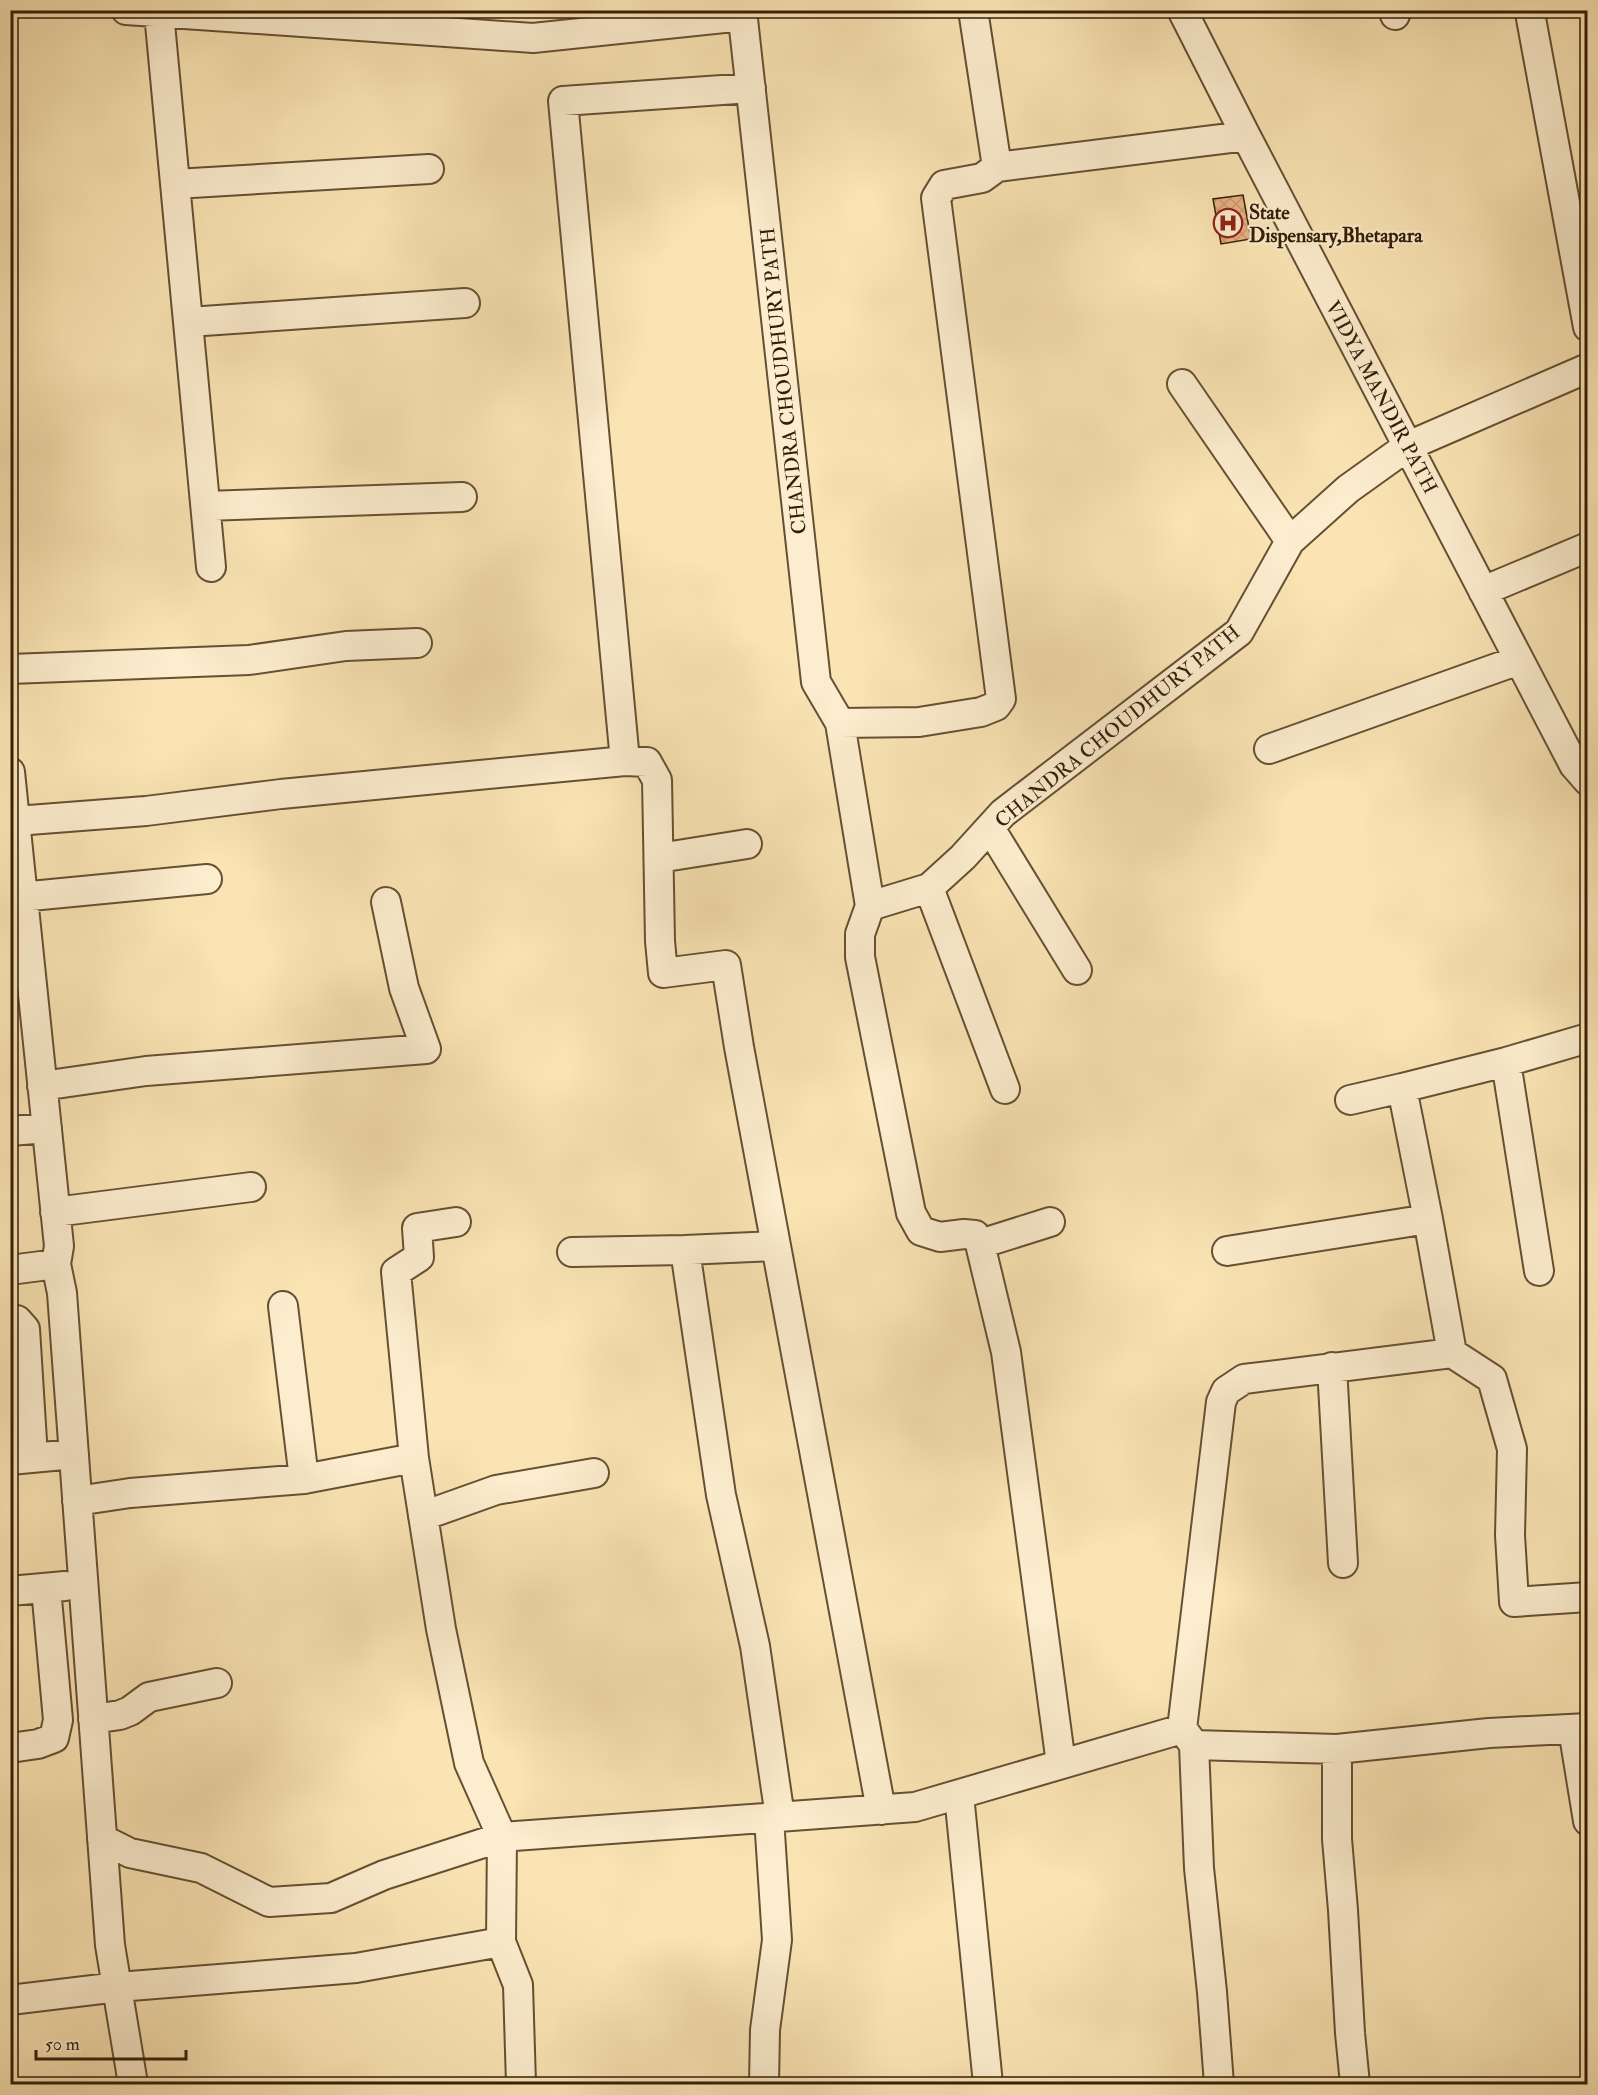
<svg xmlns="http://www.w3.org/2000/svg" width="1598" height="2095" font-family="'IM FELL Double Pica',serif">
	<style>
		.building { fill: url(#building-cross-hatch); stroke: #351e08; stroke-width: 1.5 }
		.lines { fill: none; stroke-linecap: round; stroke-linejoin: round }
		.minor-casing { stroke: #665033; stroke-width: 32 }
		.minor { stroke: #fcedce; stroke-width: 28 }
		.labels { text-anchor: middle; stroke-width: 4.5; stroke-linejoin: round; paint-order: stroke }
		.poi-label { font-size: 20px; font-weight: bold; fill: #351e08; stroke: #fcedce; text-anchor: start }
		.street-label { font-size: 20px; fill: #351e08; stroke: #fcedce }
	</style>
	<defs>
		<pattern id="building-cross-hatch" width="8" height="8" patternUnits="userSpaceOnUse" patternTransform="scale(1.5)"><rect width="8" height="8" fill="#eab386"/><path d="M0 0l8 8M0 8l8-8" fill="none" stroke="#c99a72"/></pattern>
	</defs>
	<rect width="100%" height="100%" fill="#fae4b4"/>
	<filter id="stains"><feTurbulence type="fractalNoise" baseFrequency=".00333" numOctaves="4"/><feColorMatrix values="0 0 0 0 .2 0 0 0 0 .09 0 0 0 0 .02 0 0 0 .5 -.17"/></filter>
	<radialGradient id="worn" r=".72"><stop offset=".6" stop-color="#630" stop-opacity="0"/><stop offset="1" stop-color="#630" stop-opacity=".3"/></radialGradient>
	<path class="building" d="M 1243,195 L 1251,239 L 1221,244 L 1213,199 Z"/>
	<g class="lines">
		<g class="minor-casing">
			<path id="minor" d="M 126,10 L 533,38 L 743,16
				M 742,10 L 816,682 L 840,723 L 870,906 L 929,888 L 963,857 L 1003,813 L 1239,632 L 1290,541 L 1348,489 L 1408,446 L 1588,368
				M 973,10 L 997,167
				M 1182,10 L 1246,136 L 1574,765 L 1588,781
				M 1394,10 L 1395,15
				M 159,13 L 211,567
				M 1530,13 L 1588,327
				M 175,184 L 429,169
				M 189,322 L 465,303
				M 1182,384 L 1290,541
				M 206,506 L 462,497
				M 1483,591 L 1588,547
				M 10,669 L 249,660 L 346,646 L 417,643
				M 840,723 L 919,722 L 981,712 L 996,706 L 1001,699 L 936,198 L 944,185 L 982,178 L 997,167 L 1246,136
				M 1269,749 L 1519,660
				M 625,761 L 563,101 L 751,88
				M 10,772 L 59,1246 L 56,1264 L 62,1293 L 110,1945 L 133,2084
				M 16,821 L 146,811 L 281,794 L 625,761 L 647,762 L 657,780 L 660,941 L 663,973 L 726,965 L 739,1047 L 881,1810
				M 990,828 L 1077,970
				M 659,858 L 747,844
				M 929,888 L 1005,1089
				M 10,898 L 207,879
				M 870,906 L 860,934 L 860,957 L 911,1213 L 921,1231 L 940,1237 L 964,1234 L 975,1235 L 980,1244 L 1006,1352 L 1061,1764
				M 1506,1062 L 1539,1271
				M 42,1086 L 146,1071 L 426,1049 L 404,988 L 386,902
				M 1350,1100 L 1402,1088
				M 10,1131 L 47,1128
				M 55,1212 L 251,1187
				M 1428,1219 L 1452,1353
				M 980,1244 L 1050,1222
				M 685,1250 L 776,1246
				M 1227,1251 L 1428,1219 L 1402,1088 L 1506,1062 L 1588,1038
				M 572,1252 L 685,1250 L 721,1495 L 755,1646 L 780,1817
				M 10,1270 L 56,1264
				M 283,1306 L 304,1479
				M 10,1319 L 17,1320 L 25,1329 L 33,1457
				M 1332,1367 L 1343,1563
				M 414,1458 L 396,1272 L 419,1257 L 417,1228 L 456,1222
				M 10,1460 L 74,1454
				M 77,1501 L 130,1493 L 304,1479 L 414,1458 L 441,1629 L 469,1763 L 502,1837 L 384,1875 L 331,1898 L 269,1902 L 201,1868 L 130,1853 L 102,1839
				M 423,1516 L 496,1490 L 594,1473
				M 10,1591 L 65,1586
				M 93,1719 L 120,1715 L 130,1711 L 149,1697 L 217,1683
				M 1573,1729 L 1588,1821
				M 1184,1731 L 1194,1745 L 1199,1868 L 1212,1992 L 1219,2084
				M 1194,1745 L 1337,1749 L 1489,1733 L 1588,1728
				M 10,1748 L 38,1744 L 54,1738 L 58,1720 L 46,1588
				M 1337,1749 L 1337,1839 L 1343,1910 L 1350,2033 L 1355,2084
				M 959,1795 L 988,2084
				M 501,1942 L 518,1985 L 521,2084
				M 10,2000 L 118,1987 L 356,1968 L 501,1942 L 502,1837 L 915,1807 L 1182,1729 L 1221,1402 L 1226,1391 L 1244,1379 L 1452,1353 L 1492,1379 L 1512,1449 L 1510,1535 L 1514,1602 L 1588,1597
				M 764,2084 L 765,2030 L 777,1940 L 769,1818"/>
		</g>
		<use href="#minor" class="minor"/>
	</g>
	<defs>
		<g id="hospital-ring" transform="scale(1.5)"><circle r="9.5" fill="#fcedce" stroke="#8f2418" stroke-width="1.5"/><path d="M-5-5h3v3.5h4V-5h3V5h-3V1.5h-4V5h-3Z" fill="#8f2418"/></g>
	</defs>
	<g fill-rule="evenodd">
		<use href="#hospital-ring" x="1228" y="223"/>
	</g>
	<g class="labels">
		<g class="poi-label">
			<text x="1249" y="219">State<tspan x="1249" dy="23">Dispensary,Bhetapara</tspan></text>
		</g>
		<g class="street-label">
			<text transform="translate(783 381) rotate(-96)" y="7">CHANDRA CHOUDHURY PATH</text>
			<text transform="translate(1382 397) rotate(62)" y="7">VIDYA MANDIR PATH</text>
			<text transform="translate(1117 726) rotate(-39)" y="7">CHANDRA CHOUDHURY PATH</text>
		</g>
	</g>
	<rect width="1598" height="2095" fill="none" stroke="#fae4b4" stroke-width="36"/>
	<rect x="12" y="12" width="1574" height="2071" fill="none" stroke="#351e08" stroke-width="3"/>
	<rect x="18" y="18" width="1562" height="2059" fill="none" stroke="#351e08" stroke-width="1.5"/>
	<path d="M36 2050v9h150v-9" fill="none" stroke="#351e08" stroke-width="3"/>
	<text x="45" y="2050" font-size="18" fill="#351e08" stroke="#fcedce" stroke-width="4.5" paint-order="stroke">50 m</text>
	<rect width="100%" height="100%" filter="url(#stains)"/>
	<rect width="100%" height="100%" fill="url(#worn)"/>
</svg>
